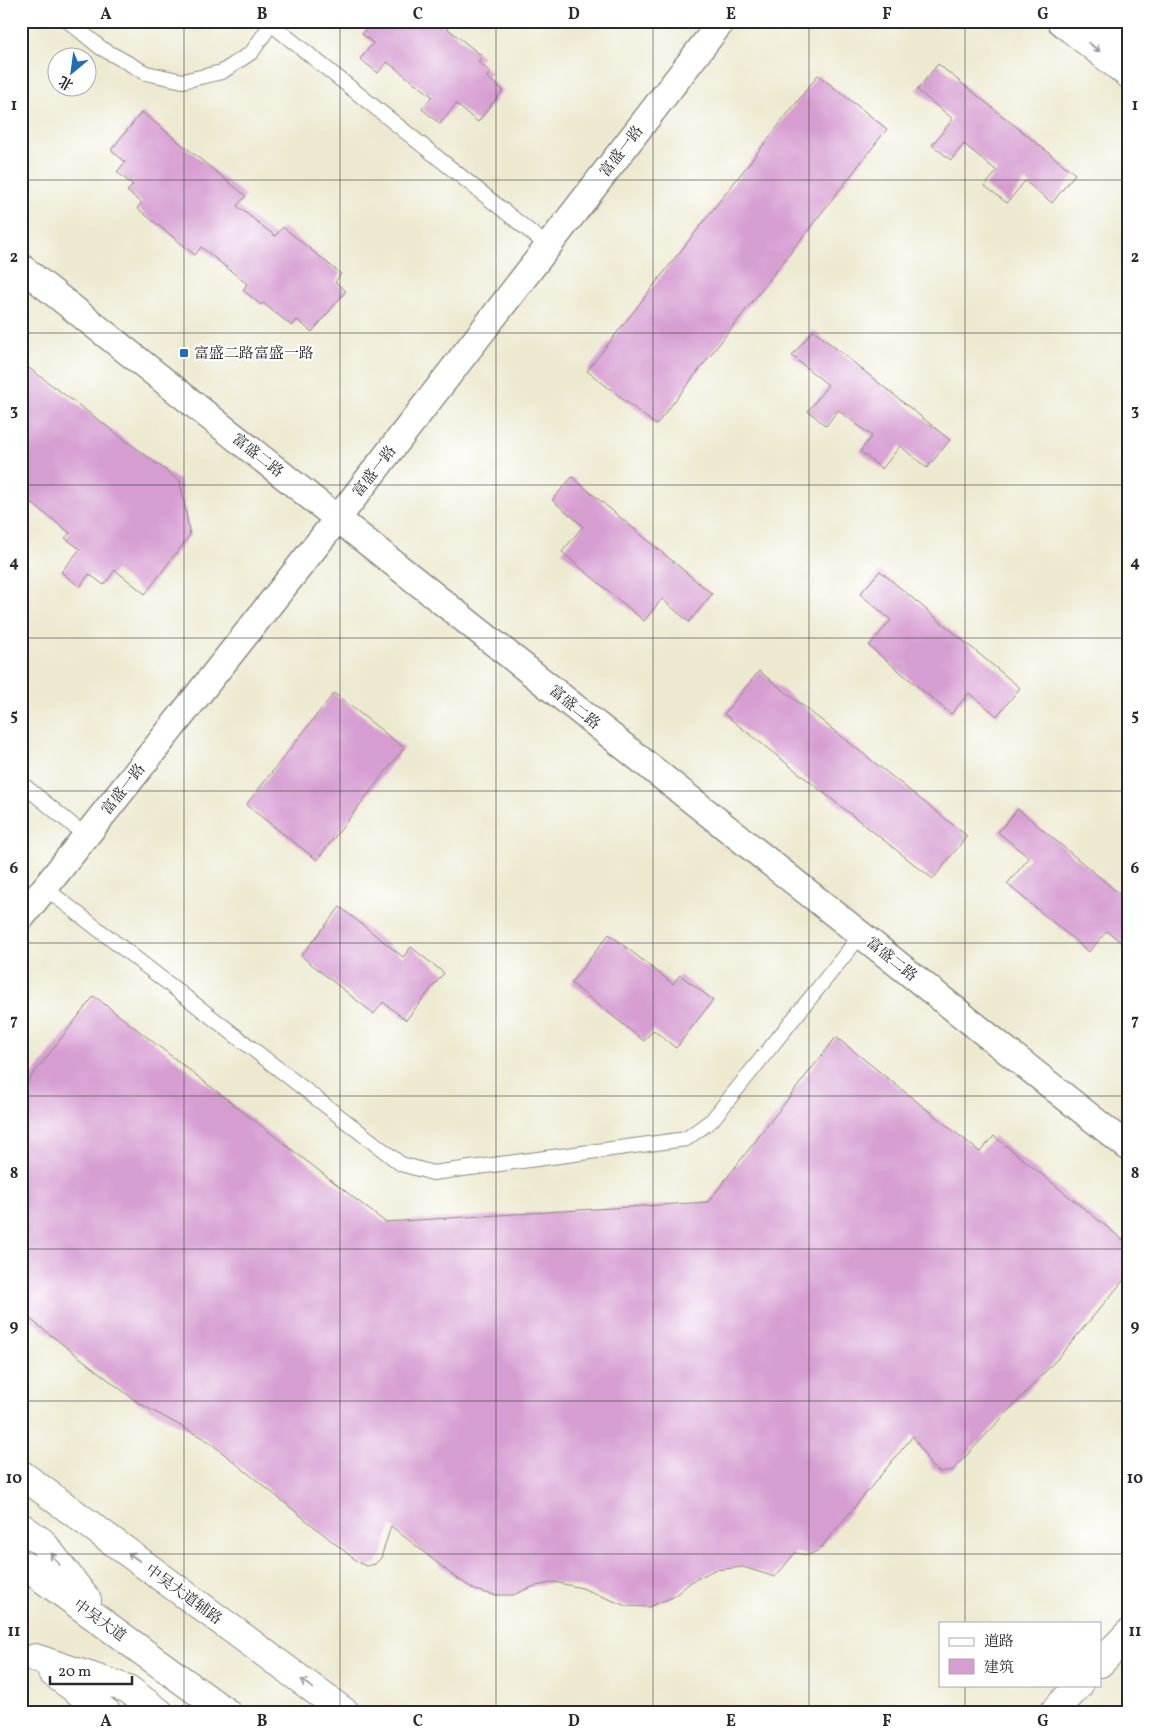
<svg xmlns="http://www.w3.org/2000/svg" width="1149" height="1734" font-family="Vollkorn,'Noto Serif SC',serif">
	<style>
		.building { fill: #d69dd1 }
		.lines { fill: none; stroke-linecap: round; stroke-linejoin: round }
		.service-casing { stroke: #8c8a7e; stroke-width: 16 }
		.minor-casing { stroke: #8c8a7e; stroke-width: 29 }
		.tertiary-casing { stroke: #8c8a7e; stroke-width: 30 }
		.secondary-casing { stroke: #8c8a7e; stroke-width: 30 }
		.primary-casing { stroke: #8c8a7e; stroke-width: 30 }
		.service { stroke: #fff; stroke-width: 14 }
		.minor { stroke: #fff; stroke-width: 26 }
		.tertiary { stroke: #fff; stroke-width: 28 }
		.secondary { stroke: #fff; stroke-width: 28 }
		.primary { stroke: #fff; stroke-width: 28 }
		.oneway { stroke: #a0a0a0 }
		.grid { fill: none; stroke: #2b2b2b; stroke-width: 1; stroke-opacity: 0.55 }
		.poi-dot { fill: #1f6fb2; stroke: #fff; stroke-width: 2 }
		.labels { text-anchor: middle; stroke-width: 4; stroke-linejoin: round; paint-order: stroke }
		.street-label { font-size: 15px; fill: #2b2b2b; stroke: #fff }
		.poi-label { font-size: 15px; fill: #2b2b2b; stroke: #fff; text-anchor: start }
		.neatline { fill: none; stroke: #2b2b2b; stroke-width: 2 }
		.grid-label { font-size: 16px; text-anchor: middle; font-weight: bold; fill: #2b2b2b }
	</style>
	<rect width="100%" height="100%" fill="#fff"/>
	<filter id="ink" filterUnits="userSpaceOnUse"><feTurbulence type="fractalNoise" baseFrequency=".02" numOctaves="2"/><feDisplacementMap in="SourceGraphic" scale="10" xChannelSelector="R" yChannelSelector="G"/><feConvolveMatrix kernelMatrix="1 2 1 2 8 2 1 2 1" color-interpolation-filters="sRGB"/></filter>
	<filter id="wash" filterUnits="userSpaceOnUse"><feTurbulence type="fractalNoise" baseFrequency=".0096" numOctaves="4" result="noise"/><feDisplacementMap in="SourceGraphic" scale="20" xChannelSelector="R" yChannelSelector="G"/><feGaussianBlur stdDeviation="1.12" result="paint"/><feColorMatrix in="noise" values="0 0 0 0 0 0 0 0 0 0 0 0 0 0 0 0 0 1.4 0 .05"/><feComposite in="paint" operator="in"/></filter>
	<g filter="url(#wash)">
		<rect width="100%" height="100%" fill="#ede9d0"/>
		<g id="blocks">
			<path class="building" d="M 372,21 L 438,21 L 482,56 L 478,62 L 491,72 L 487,77 L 503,90 L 478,122 L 456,104 L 440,124 L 422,109 L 432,96 L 387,62 L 378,73 L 360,59 L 373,43 L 362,34 Z
				M 938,64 L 1075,174 L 1052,203 L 1025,181 L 1007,203 L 985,186 L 997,171 L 964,144 L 951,160 L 932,145 L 953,119 L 917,90 Z
				M 818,75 L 887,129 L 656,425 L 587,371 Z
				M 142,112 L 246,196 L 237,206 L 275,236 L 283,227 L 341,274 L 335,282 L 346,291 L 312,332 L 297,320 L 292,326 L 263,303 L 261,305 L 243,290 L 247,284 L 201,247 L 195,255 L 137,208 L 142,203 L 127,191 L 133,185 L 117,172 L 125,162 L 111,150 Z
				M 813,330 L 950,440 L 927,468 L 900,446 L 882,469 L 860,451 L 872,436 L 838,410 L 826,426 L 808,411 L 828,385 L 792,356 Z
				M 21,362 L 180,481 L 190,535 L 145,594 L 115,570 L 104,585 L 89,574 L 80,587 L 61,572 L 80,549 L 65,538 L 70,533 L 21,495 Z
				M 572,477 L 712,594 L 689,622 L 662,599 L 644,621 L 562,552 L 583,526 L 552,500 Z
				M 880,571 L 1020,688 L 997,716 L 969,693 L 951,714 L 869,646 L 891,620 L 860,594 Z
				M 759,671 L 967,836 L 933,879 L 724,714 Z
				M 334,693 L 404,748 L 317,860 L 246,805 Z
				M 1018,809 L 1128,901 L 1128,948 L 1107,931 L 1089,952 L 1007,884 L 1029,858 L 998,832 Z
				M 340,907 L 403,957 L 411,947 L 444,973 L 406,1020 L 383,1002 L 374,1014 L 301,956 Z
				M 609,934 L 673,984 L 680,975 L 713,1000 L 676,1048 L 653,1030 L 644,1041 L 571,983 Z
				M 94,996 L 385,1222 L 708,1202 L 836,1037 L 980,1152 L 994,1136 L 1128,1244 L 1128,1275 L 1058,1358 L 953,1470 L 940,1472 L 932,1467 L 913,1436 L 819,1550 L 809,1555 L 795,1553 L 775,1577 L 743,1567 L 714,1570 L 691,1582 L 673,1597 L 649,1607 L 626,1606 L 582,1588 L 554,1582 L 532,1587 L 513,1595 L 494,1595 L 475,1590 L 455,1577 L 391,1526 L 381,1558 L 375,1564 L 366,1566 L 358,1562 L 208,1441 L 137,1402 L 21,1312 L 21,1090 Z"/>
		</g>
	</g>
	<g filter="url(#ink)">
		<use href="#blocks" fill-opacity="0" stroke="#8c8a7e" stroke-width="1"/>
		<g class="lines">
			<g class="service-casing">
				<path id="service" d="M 68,21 L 101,48 L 146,73 L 183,81 L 222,72 L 252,52 L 273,21
					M 271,24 L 548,246
					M 21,783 L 86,836
					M 45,888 L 401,1164 L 433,1173 L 686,1139 L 712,1120 L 861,935"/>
			</g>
			<g class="minor-casing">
				<path id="minor" d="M 21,267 L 1128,1147
					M 21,918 L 338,518 L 722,21"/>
			</g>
			<g class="tertiary-casing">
				<path id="tertiary" d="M 1061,21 L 1128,74
					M 1101,21 L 1128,42"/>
			</g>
			<g class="secondary-casing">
				<path id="secondary" d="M 21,1474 L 346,1713"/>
			</g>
			<g class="primary-casing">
				<path id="primary" d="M 21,1527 L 42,1542 L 87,1600
					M 21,1563 L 227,1713
					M 35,1658 L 128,1689 L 160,1713
					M 1100,1663 L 1128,1634
					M 52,1672 L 107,1713
					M 1053,1713 L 1079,1685"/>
			</g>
			<use href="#service" class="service"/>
			<use href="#minor" class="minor"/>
			<use href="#tertiary" class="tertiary"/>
			<use href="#secondary" class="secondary"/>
			<use href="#primary" class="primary"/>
		</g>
		<defs><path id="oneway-shaft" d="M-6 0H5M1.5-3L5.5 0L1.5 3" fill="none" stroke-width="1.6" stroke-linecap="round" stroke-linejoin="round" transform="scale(1.25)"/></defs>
		<g class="oneway">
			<use href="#oneway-shaft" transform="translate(1094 47) rotate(38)"/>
			<use href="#oneway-shaft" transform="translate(134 1557) rotate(-144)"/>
			<use href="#oneway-shaft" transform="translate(55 1559) rotate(-128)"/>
			<use href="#oneway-shaft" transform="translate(307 1684) rotate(-144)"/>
		</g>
	</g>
	<path class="grid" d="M 184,21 L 184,1713M 340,21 L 340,1713M 496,21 L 496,1713M 653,21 L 653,1713M 809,21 L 809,1713M 965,21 L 965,1623M 21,180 L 1128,180M 21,333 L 1128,333M 21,485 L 1128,485M 21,638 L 1128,638M 21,791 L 1128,791M 21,943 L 1128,943M 21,1096 L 1128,1096M 21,1249 L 1128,1249M 21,1401 L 1128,1401M 21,1554 L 1128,1554M 965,1685 L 965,1713"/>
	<rect class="poi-dot" x="179" y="348" width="10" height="10" rx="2.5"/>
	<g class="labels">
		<g class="street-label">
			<text transform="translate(621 151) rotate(-52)" y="5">富盛一路</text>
			<text transform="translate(258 455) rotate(38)" y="5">富盛二路</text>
			<text transform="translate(374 471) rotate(-52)" y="5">富盛一路</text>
			<text transform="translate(575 707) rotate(39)" y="5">富盛二路</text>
			<text transform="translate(123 789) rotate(-52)" y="5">富盛一路</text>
			<text transform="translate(892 959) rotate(39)" y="5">富盛二路</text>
			<text transform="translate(184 1594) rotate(36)" y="5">中吴大道辅路</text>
			<text transform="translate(100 1620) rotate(36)" y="5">中吴大道</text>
		</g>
		<g class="poi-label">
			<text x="194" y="358">富盛二路富盛一路</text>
		</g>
	</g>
	<rect width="1149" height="1734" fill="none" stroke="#fff" stroke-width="55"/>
	<rect x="939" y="1622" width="162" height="65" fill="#ffffff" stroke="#aaaaaa"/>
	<rect x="949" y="1638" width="25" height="8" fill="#ffffff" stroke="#aaaaaa"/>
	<text x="984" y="1646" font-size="15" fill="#2b2b2b">道路</text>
	<rect x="949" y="1659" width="25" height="15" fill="#d69dd1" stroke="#aaaaaa"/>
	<text x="984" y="1672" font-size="15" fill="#2b2b2b">建筑</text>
	<g transform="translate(72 72) rotate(209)"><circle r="24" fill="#ffffff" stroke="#aaaaaa"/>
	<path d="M0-4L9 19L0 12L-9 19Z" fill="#1f6fb2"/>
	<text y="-8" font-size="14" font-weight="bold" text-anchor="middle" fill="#2b2b2b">北</text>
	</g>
	<path d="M50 1676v8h82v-8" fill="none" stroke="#2b2b2b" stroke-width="2.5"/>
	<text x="58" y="1676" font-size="15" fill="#2b2b2b" stroke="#ffffff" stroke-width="4" paint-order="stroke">20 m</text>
	<rect x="28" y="28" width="1094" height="1678" class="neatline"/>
	<g class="grid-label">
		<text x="106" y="19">A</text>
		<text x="262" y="19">B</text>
		<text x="418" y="19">C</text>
		<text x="574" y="19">D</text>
		<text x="731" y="19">E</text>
		<text x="887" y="19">F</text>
		<text x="1043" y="19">G</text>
		<text x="14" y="110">1</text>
		<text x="1135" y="110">1</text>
		<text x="14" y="262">2</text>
		<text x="1135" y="262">2</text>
		<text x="14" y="415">3</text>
		<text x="1135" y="415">3</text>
		<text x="14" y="567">4</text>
		<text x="1135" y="567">4</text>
		<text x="14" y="720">5</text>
		<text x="1135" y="720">5</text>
		<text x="14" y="873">6</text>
		<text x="1135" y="873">6</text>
		<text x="14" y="1025">7</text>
		<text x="1135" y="1025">7</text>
		<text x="14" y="1178">8</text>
		<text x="1135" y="1178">8</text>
		<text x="14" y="1331">9</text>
		<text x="1135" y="1331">9</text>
		<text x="14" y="1483">10</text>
		<text x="1135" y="1483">10</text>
		<text x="14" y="1636">11</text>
		<text x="1135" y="1636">11</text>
		<text x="106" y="1726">A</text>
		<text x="262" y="1726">B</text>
		<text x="418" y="1726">C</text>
		<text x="574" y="1726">D</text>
		<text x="731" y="1726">E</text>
		<text x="887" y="1726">F</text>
		<text x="1043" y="1726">G</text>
	</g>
</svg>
